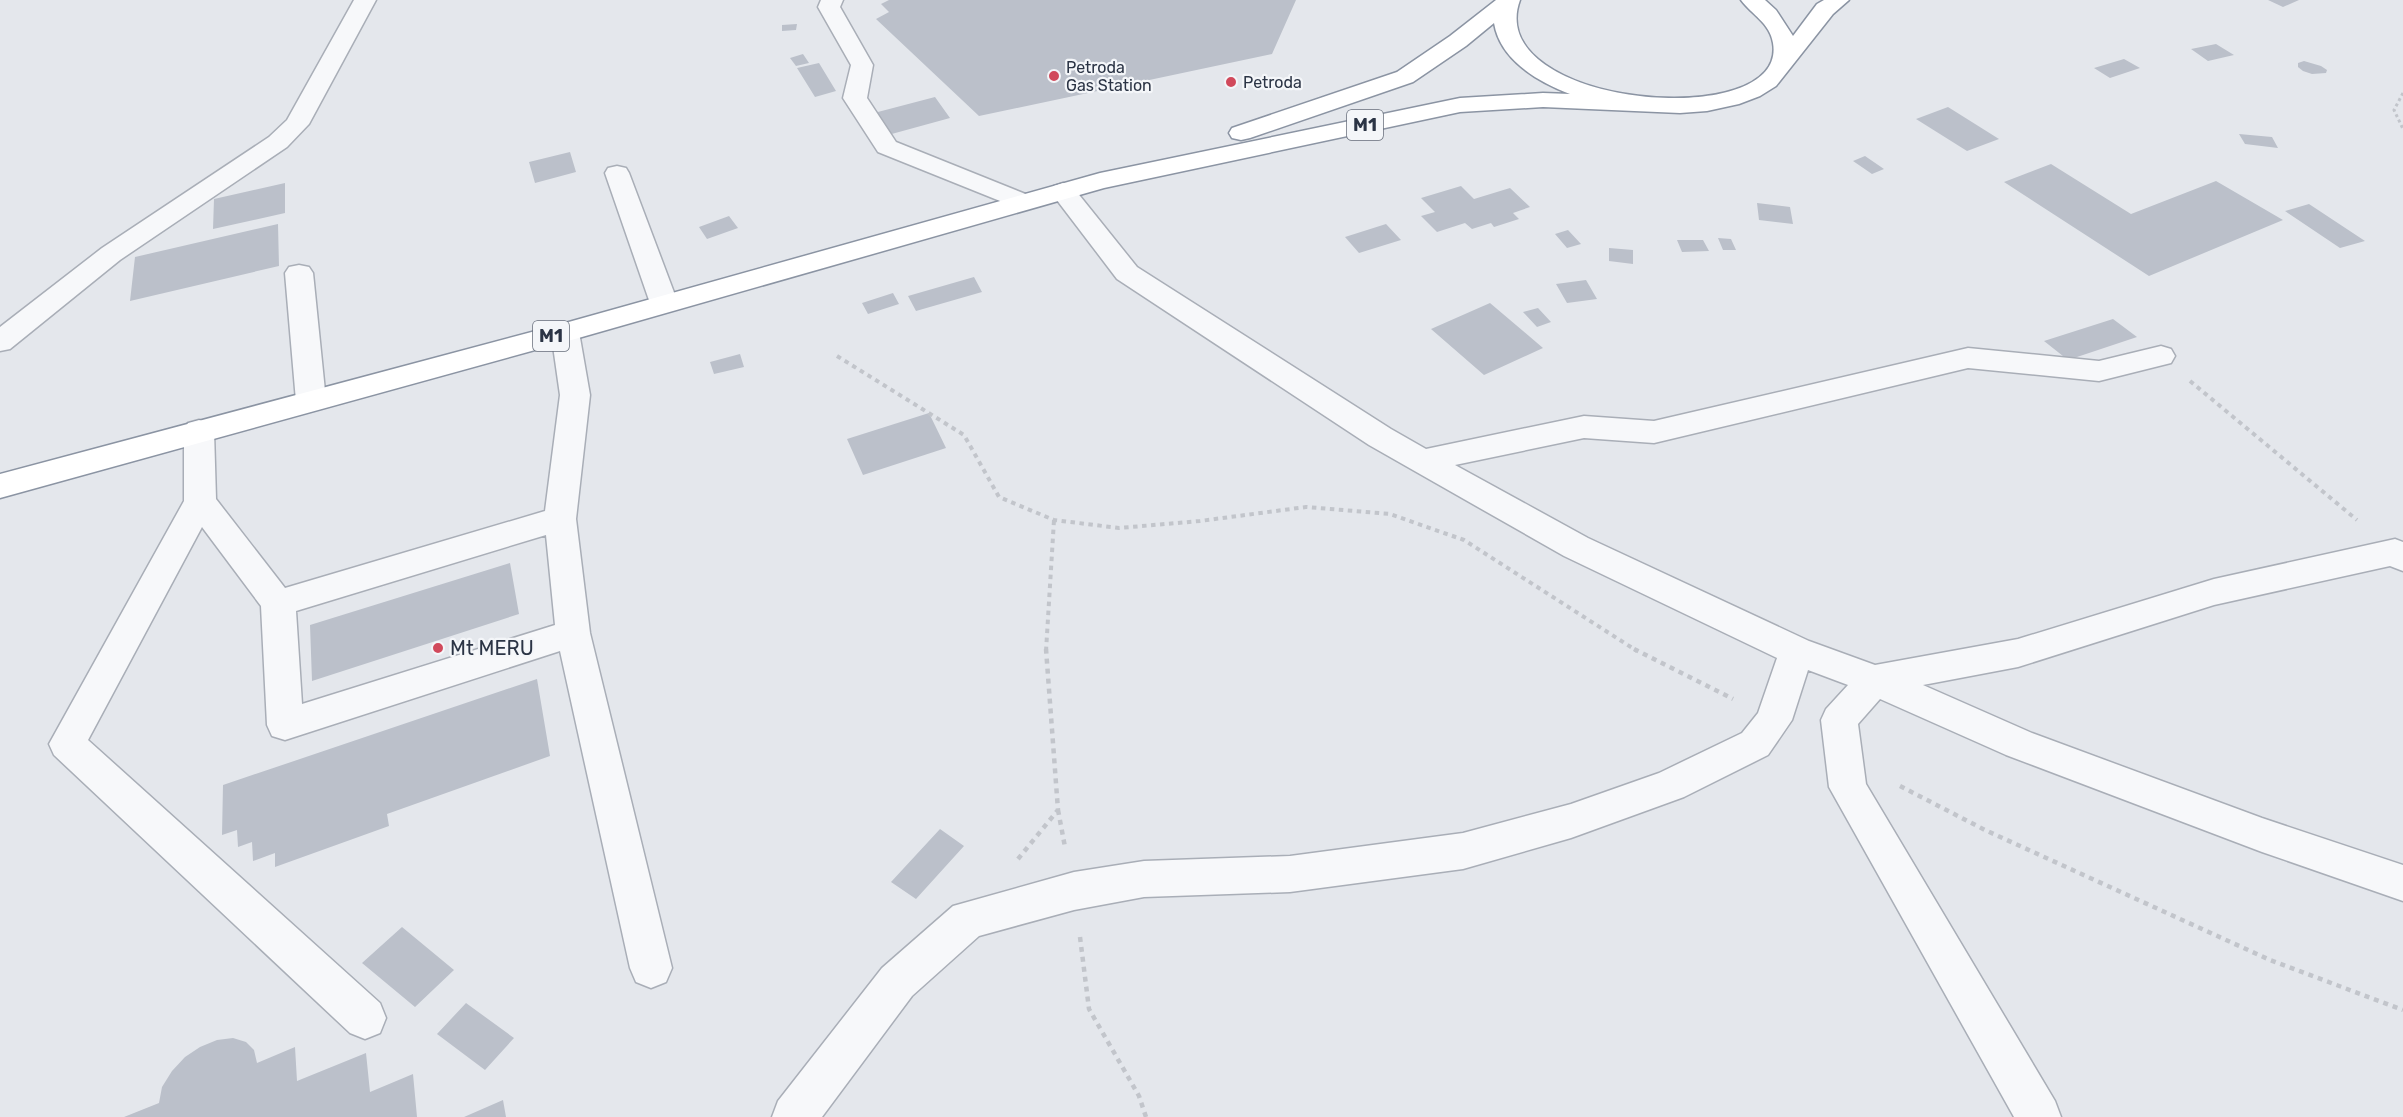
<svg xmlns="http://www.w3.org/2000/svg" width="2403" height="1117" font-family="Rubik,sans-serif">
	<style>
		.building { fill: #bbc0ca }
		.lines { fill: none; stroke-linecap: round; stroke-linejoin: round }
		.minor-casing { stroke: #a9aeb7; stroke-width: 3 }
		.highway-casing { stroke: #8b94a3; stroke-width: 3 }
		.path-far2 { stroke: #c2c5cb; stroke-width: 3; stroke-dasharray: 3 3; stroke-linecap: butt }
		.path-far1 { stroke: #c2c5cb; stroke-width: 4; stroke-dasharray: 4.5 4.5; stroke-linecap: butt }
		.path { stroke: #c2c5cb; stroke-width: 4.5; stroke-dasharray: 5 5; stroke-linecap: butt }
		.minor { fill: #f7f8fa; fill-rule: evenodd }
		.highway { fill: #fff; fill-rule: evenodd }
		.poi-dot { fill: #d1495b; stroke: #f4f6f9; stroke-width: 2 }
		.labels { text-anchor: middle; stroke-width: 4.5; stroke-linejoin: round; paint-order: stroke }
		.far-poi-label { font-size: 16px; fill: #2b3445; stroke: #f4f6f9; text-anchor: start }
		.shield { fill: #f4f6f9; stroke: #676e7b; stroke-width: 1.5 }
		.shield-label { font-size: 18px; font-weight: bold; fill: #2b3445 }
		.poi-label { font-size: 20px; fill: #2b3445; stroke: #f4f6f9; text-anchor: start }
	</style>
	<rect width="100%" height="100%" fill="#e4e7ec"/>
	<path class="building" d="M 889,0 L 1296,0 L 1272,54 L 979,116 L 876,19 L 889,12 L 881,4 Z
		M 2268,0 L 2299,0 L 2283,7 Z
		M 797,24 L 796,30 L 782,31 L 782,25 Z
		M 2216,44 L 2234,55 L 2208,61 L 2191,49 Z
		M 803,54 L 809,63 L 796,66 L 790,58 Z
		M 2124,59 L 2140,68 L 2110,78 L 2094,68 Z
		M 2304,61 L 2321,66 L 2327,70 L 2326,73 L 2312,74 L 2303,71 L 2298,67 L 2298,63 Z
		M 819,63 L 836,91 L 815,97 L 797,68 Z
		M 935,97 L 950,118 L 888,135 L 874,113 Z
		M 1948,107 L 1999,139 L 1967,151 L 1916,119 Z
		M 2239,134 L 2272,137 L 2278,148 L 2245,144 Z
		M 570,152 L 576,172 L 535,183 L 529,162 Z
		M 1865,156 L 1884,169 L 1872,174 L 1853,161 Z
		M 2051,164 L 2131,214 L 2216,181 L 2283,220 L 2149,276 L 2004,182 Z
		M 285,183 L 285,213 L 213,229 L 214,199 Z
		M 1461,186 L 1474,199 L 1510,188 L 1530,207 L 1513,213 L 1519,219 L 1494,227 L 1491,223 L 1472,229 L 1465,223 L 1437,232 L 1421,216 L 1435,212 L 1421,198 Z
		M 1757,203 L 1790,207 L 1793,224 L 1759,220 Z
		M 2309,204 L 2365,241 L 2340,248 L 2285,211 Z
		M 729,216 L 738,228 L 707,239 L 699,227 Z
		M 278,224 L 279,266 L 130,301 L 135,257 Z
		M 1386,224 L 1401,240 L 1359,253 L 1345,237 Z
		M 1568,230 L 1581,244 L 1567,248 L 1555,234 Z
		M 1718,238 L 1731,239 L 1736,250 L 1723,250 Z
		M 1677,240 L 1703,240 L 1709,251 L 1682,252 Z
		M 1609,248 L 1633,250 L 1633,264 L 1609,261 Z
		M 974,277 L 982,292 L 916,311 L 908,296 Z
		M 1586,280 L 1597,299 L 1567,303 L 1556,284 Z
		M 893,293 L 899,304 L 868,314 L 862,303 Z
		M 1490,303 L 1543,348 L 1484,375 L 1431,329 Z
		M 1538,308 L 1551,322 L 1537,327 L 1523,312 Z
		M 2113,319 L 2137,337 L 2068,360 L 2044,341 Z
		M 740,354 L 744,367 L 714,374 L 710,362 Z
		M 929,413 L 946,448 L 863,475 L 847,439 Z
		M 510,563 L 519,614 L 312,681 L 310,625 Z
		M 537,679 L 550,756 L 387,814 L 389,826 L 275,867 L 275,853 L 253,861 L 252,842 L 238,847 L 237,830 L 222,835 L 223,785 Z
		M 940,829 L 964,846 L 916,899 L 891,882 Z
		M 402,927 L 454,970 L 415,1007 L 362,963 Z
		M 466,1003 L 514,1038 L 485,1070 L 437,1034 Z
		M 233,1038 L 246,1042 L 254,1050 L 257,1063 L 295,1047 L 297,1081 L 366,1053 L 370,1092 L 413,1074 L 417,1117 L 124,1117 L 159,1103 L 162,1087 L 172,1071 L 185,1057 L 200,1047 L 217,1040 Z
		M 503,1100 L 506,1117 L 464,1117 Z"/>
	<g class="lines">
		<g class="minor-casing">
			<path id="minor" d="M 354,0 L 376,0 L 309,124 L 287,147 L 120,260 L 10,349 L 0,351 L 0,327 L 102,248 L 269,137 L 287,120 Z
				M 821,0 L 843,0 L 840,7 L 873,65 L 867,98 L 896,142 L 1033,197 L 1037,202 L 1033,207 L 1024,210 L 1015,207 L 878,152 L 843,98 L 851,65 L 818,7 Z
				M 617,166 L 626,168 L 629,173 L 678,303 L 674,309 L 664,312 L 654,309 L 650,303 L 605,173 L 608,168 Z
				M 1063,183 L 1072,186 L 1137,267 L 1391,429 L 1426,449 L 1584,416 L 1654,421 L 1968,348 L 2099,361 L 2161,346 L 2171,349 L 2175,356 L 2171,363 L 2099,381 L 1968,368 L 1654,443 L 1584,438 L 1455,465 L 1588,538 L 1809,641 L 1875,665 L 2018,639 L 2214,579 L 2395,539 L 2403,542 L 2403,571 L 2390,566 L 2214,605 L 2018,667 L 1923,685 L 2032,733 L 2262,818 L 2403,865 L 2403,901 L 2262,852 L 2006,755 L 1880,699 L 1858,724 L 1866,784 L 2055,1101 L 2061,1117 L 2014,1117 L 1829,787 L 1821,720 L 1826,709 L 1848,685 L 1808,670 L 1792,720 L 1768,755 L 1684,797 L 1571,838 L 1463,869 L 1290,892 L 1144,897 L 1074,910 L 979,936 L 912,996 L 822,1117 L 772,1117 L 778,1101 L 882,968 L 953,906 L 1074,872 L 1144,861 L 1290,856 L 1463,833 L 1571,804 L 1659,773 L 1742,733 L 1758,713 L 1777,658 L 1564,556 L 1369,445 L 1117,279 L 1050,191 L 1054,186 Z
				M 299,265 L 309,267 L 313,273 L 326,401 L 322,408 L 311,411 L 300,408 L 296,401 L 285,273 L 289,267 Z
				M 565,323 L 575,325 L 579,332 L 590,395 L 576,519 L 590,633 L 672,968 L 666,982 L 651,988 L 636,982 L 630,968 L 560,651 L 285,740 L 272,736 L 267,725 L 261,606 L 202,527 L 88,740 L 380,1003 L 386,1018 L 380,1033 L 365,1039 L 350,1033 L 54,755 L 49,744 L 184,501 L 184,431 L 188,423 L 199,420 L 210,423 L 214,431 L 216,499 L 285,588 L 545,511 L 560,395 L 551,332 L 555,325 ZM 546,535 L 555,625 L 302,704 L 296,611 Z"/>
		</g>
		<g class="highway-casing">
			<path id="highway" d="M 1496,0 L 1520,0 C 1481,107 1789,134 1773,43 C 1770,23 1752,15 1741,0 L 1765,0 L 1776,10 L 1793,36 L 1817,4 L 1824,0 L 1849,0 L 1833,14 L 1776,86 L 1760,96 L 1739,104 L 1707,111 L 1680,113 L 1543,107 L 1460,112 L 1104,188 L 575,339 L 0,498 L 0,474 L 558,325 L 1100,173 L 1460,98 L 1543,93 L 1570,94 C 1538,82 1500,60 1494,23 L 1466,46 L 1413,82 L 1250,138 L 1241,140 L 1232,138 L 1229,133 L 1232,128 L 1397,72 L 1450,36 Z"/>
		</g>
		<path class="path-far2" d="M 2403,93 L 2394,110 L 2403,129"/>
		<path class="path-far1" d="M 837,356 L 964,435 L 999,497 L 1054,520 L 1119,528 L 1200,521 L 1306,507 L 1390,514 L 1464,540 L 1637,651
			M 2190,381 L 2357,520
			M 1046,651 L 1054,520"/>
		<path class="path" d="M 1634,649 L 1733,699
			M 1900,786 L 1985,830 L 2270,960 L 2403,1010
			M 1058,810 L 1065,847
			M 1018,859 L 1058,810 L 1046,649
			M 1080,937 L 1089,1009 L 1139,1096 L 1146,1117"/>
		<use href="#minor" class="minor"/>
		<use href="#highway" class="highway"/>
	</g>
	<g class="poi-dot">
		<circle cx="1054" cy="76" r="6"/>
		<circle cx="1231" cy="82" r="6"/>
		<circle cx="438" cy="648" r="6"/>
	</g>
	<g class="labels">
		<g class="far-poi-label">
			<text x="1066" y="73">Petroda<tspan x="1066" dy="18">Gas Station</tspan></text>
			<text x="1243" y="88">Petroda</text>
		</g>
		<g class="shield">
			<rect x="1347" y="110" width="36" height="30" rx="4.5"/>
			<rect x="533" y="321" width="36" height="30" rx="4.5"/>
		</g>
		<g class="shield-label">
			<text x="1365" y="131">M1</text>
			<text x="551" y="342">M1</text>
		</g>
		<g class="poi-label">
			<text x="450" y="655">Mt MERU</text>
		</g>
	</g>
</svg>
